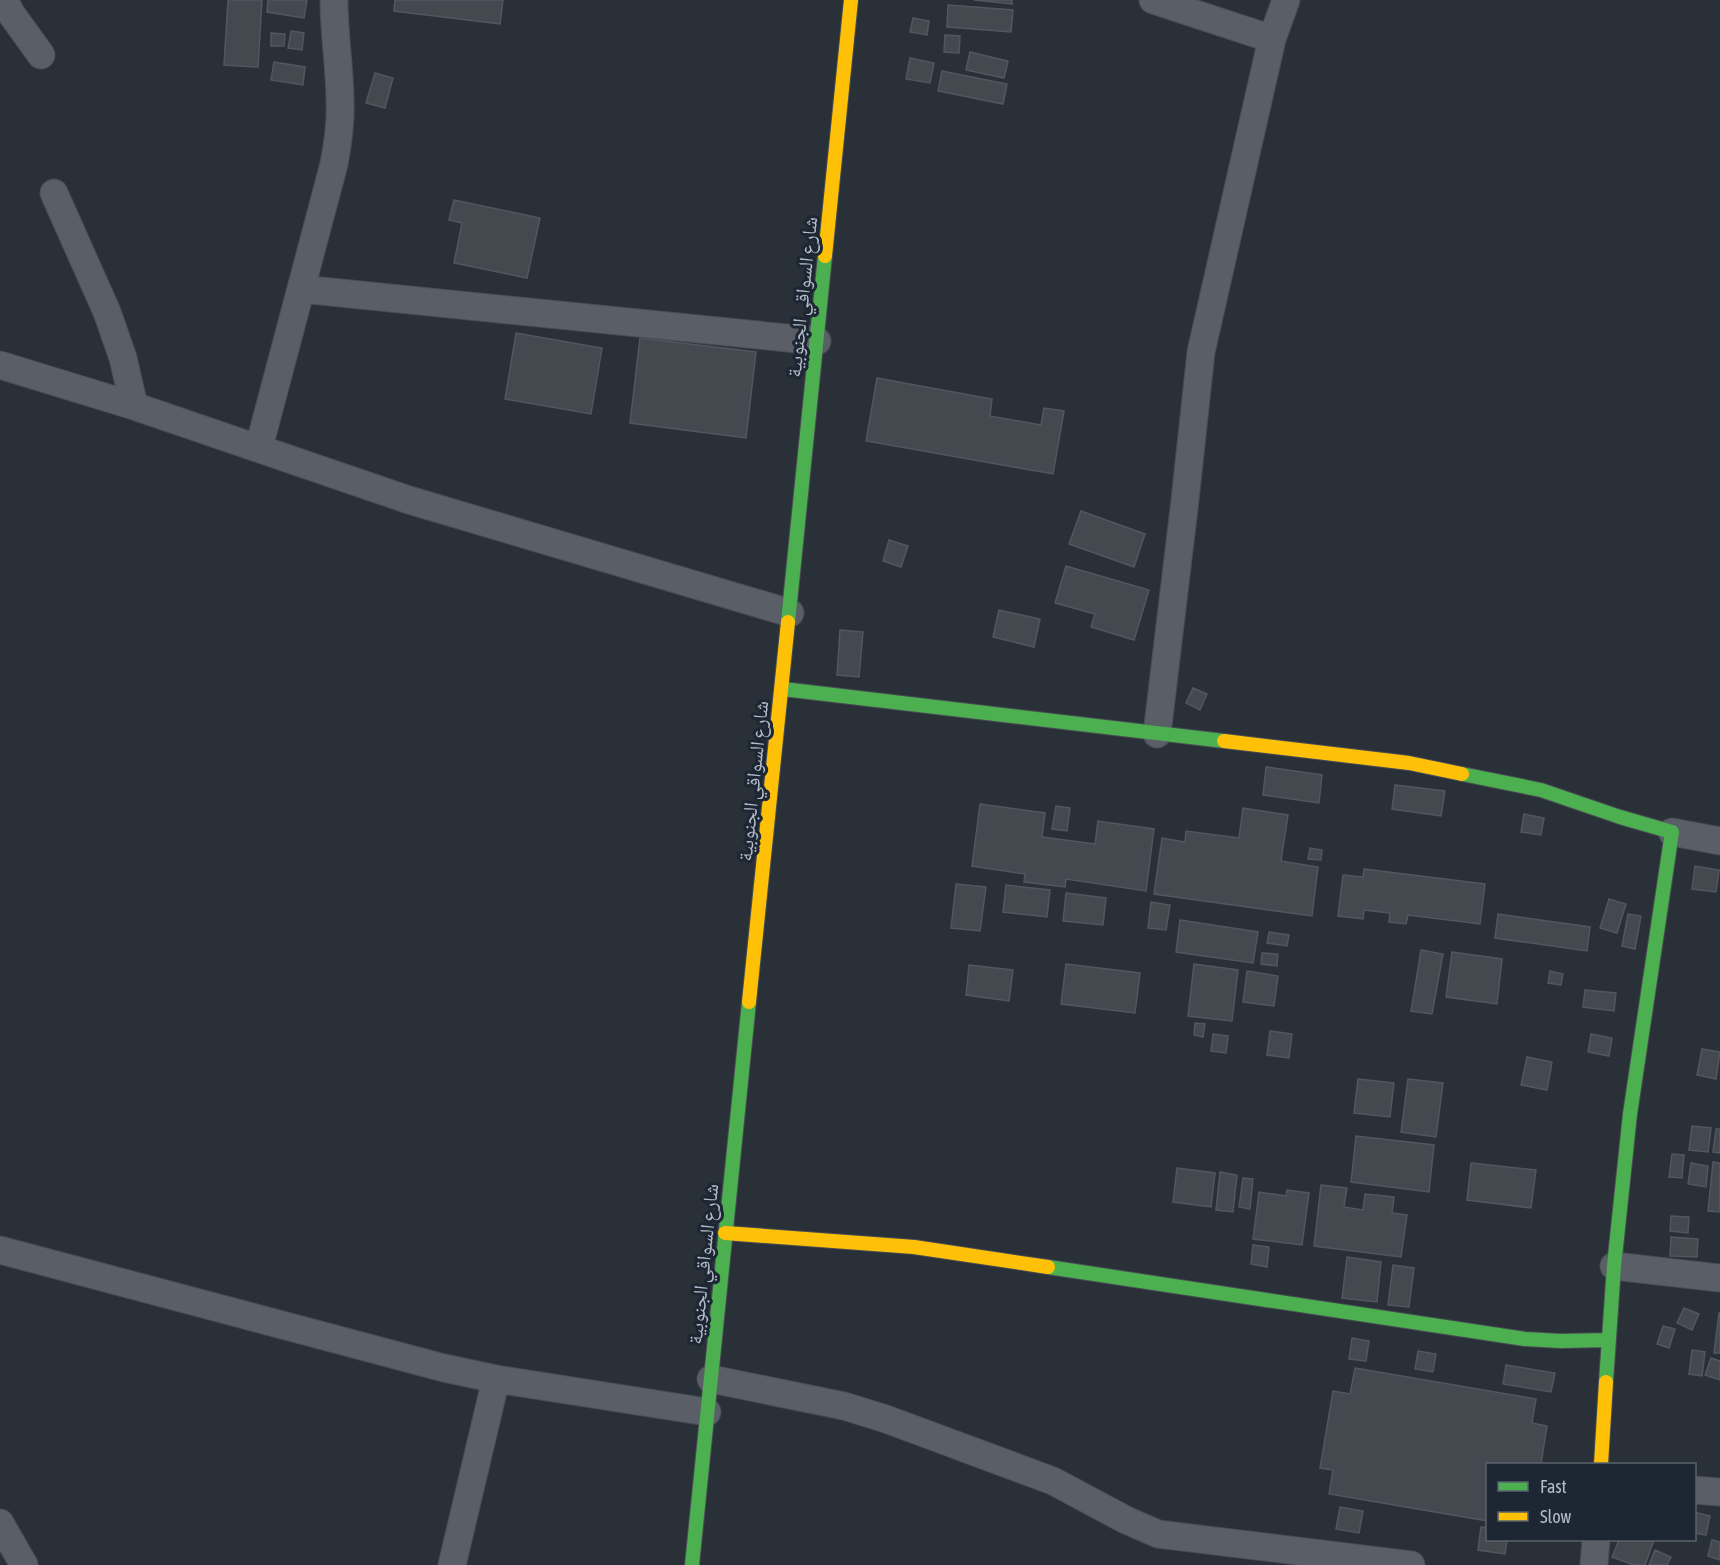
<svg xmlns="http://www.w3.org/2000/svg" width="1720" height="1565" font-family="'Asap Condensed','Noto Naskh Arabic',sans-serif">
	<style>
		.building { fill: #444950; stroke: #52575f; stroke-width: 1.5 }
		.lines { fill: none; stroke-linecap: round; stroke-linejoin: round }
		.street-casing { stroke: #484c53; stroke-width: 29 }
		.fast-casing { stroke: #484c53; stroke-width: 16 }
		.slow-casing { stroke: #484c53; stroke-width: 16 }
		.street { stroke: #5a5e66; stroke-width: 27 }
		.fast { stroke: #4caf50; stroke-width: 14 }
		.slow { stroke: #ffc107; stroke-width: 14 }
		.labels { text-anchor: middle; stroke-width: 6; stroke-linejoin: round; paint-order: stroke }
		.street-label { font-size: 20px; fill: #b4bcc9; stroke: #1d2633 }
	</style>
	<rect width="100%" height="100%" fill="#2a3038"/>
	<path class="building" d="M 228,0 L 262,0 L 258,67 L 224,65 Z
		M 268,0 L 307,0 L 304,18 L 267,12 Z
		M 395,0 L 503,0 L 500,24 L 394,11 Z
		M 974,0 L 1012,0 L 1012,4 Z
		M 948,5 L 1013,10 L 1011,32 L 947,27 Z
		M 913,18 L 929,21 L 927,35 L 910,32 Z
		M 291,31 L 304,33 L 302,50 L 288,48 Z
		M 271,33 L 285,34 L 284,46 L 271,46 Z
		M 945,35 L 960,36 L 959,53 L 944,52 Z
		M 970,52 L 1008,61 L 1004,78 L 966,70 Z
		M 910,58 L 934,63 L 930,83 L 906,79 Z
		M 274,62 L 305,67 L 303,85 L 271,80 Z
		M 942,71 L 1007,84 L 1003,104 L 938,91 Z
		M 375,73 L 393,78 L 385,108 L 366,103 Z
		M 454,200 L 540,218 L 527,278 L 454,263 L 462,223 L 449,220 Z
		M 516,333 L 602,348 L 591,414 L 505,399 Z
		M 640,338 L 756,352 L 746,438 L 630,423 Z
		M 877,378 L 992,399 L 990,416 L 1041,425 L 1044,408 L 1064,411 L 1053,474 L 866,441 Z
		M 1081,511 L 1145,534 L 1134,567 L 1069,544 Z
		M 889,540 L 908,546 L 901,567 L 883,561 Z
		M 1066,566 L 1149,590 L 1134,640 L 1091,627 L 1095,614 L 1055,603 Z
		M 999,610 L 1040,619 L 1034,647 L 993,637 Z
		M 840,630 L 863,632 L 859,677 L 837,675 Z
		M 1193,688 L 1207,694 L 1200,710 L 1186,703 Z
		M 1266,767 L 1322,775 L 1319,803 L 1263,795 Z
		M 1395,785 L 1445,791 L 1441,816 L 1392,809 Z
		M 980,804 L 1045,813 L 1042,837 L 1095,844 L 1098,821 L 1154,829 L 1146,891 L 1066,879 L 1065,887 L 1024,882 L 1025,874 L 972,866 Z
		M 1056,806 L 1070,808 L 1067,831 L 1052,829 Z
		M 1243,808 L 1288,815 L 1281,861 L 1318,867 L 1312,916 L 1154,894 L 1162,838 L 1185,842 L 1186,831 L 1239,838 Z
		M 1524,814 L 1544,818 L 1541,835 L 1521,832 Z
		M 1310,848 L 1322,850 L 1321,860 L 1308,859 Z
		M 1695,866 L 1719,870 L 1716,892 L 1692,889 Z
		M 1364,869 L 1485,884 L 1480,924 L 1408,915 L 1406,924 L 1389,922 L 1390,913 L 1364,910 L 1363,919 L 1338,916 L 1343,875 L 1363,877 Z
		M 956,884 L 986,887 L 980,931 L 951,928 Z
		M 1006,885 L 1050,890 L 1047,917 L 1003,912 Z
		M 1066,893 L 1106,898 L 1103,925 L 1063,921 Z
		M 1609,899 L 1626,904 L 1617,933 L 1600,928 Z
		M 1151,902 L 1170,905 L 1166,930 L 1148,928 Z
		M 1498,914 L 1590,927 L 1587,951 L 1495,938 Z
		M 1628,914 L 1641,916 L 1635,949 L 1622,946 Z
		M 1180,920 L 1258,932 L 1253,963 L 1176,952 Z
		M 1269,932 L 1289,935 L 1287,946 L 1267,943 Z
		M 1421,950 L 1443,954 L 1432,1014 L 1411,1011 Z
		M 1452,952 L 1502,959 L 1497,1004 L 1446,997 Z
		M 1262,953 L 1278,954 L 1277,966 L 1261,964 Z
		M 1066,964 L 1140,973 L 1135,1013 L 1061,1004 Z
		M 1194,964 L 1238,970 L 1232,1021 L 1188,1016 Z
		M 969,965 L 1013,970 L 1009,1001 L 966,995 Z
		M 1247,971 L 1278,976 L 1274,1006 L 1243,1002 Z
		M 1550,971 L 1563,974 L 1561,985 L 1548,983 Z
		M 1585,990 L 1616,993 L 1614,1011 L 1583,1007 Z
		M 1195,1023 L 1205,1024 L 1203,1037 L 1194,1035 Z
		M 1270,1031 L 1292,1034 L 1289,1058 L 1267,1055 Z
		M 1213,1034 L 1228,1036 L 1226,1053 L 1211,1051 Z
		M 1591,1034 L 1612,1038 L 1609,1056 L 1588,1052 Z
		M 1702,1049 L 1720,1052 L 1716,1079 L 1697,1075 Z
		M 1527,1057 L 1552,1062 L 1547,1090 L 1521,1085 Z
		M 1358,1079 L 1394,1083 L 1390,1117 L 1354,1113 Z
		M 1408,1079 L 1443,1083 L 1436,1137 L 1401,1132 Z
		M 1692,1126 L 1711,1128 L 1708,1152 L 1689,1150 Z
		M 1716,1129 L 1720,1129 L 1720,1153 L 1713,1152 Z
		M 1356,1136 L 1434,1145 L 1429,1192 L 1351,1182 Z
		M 1672,1154 L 1684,1155 L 1682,1178 L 1669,1177 Z
		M 1713,1162 L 1720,1163 L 1720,1212 L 1708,1211 Z
		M 1471,1163 L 1536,1170 L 1531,1208 L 1467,1200 Z
		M 1691,1163 L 1708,1166 L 1706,1187 L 1688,1184 Z
		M 1177,1168 L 1215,1173 L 1211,1207 L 1173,1202 Z
		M 1220,1172 L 1237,1175 L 1233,1212 L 1216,1210 Z
		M 1243,1178 L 1253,1179 L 1250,1209 L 1239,1207 Z
		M 1321,1185 L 1347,1188 L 1344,1207 L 1363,1210 L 1365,1194 L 1394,1197 L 1392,1213 L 1407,1215 L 1401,1257 L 1314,1246 Z
		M 1287,1190 L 1309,1193 L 1302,1245 L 1253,1239 L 1259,1192 L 1286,1196 Z
		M 1671,1216 L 1689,1217 L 1688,1233 L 1670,1231 Z
		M 1671,1237 L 1698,1239 L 1697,1257 L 1670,1256 Z
		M 1253,1245 L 1269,1247 L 1267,1267 L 1251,1264 Z
		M 1347,1257 L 1381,1262 L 1377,1302 L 1342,1298 Z
		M 1393,1265 L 1414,1268 L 1409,1307 L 1388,1305 Z
		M 1684,1308 L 1699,1314 L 1692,1330 L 1677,1323 Z
		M 1719,1313 L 1720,1313 L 1720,1353 L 1714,1353 Z
		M 1663,1326 L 1675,1329 L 1669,1348 L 1657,1344 Z
		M 1352,1338 L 1369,1341 L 1366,1361 L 1349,1359 Z
		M 1692,1350 L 1705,1352 L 1702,1376 L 1689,1374 Z
		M 1418,1351 L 1436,1354 L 1433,1372 L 1415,1369 Z
		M 1711,1358 L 1720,1361 L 1720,1380 L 1705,1375 Z
		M 1506,1365 L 1555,1373 L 1551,1392 L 1503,1384 Z
		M 1355,1368 L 1536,1399 L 1532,1423 L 1547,1426 L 1541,1464 L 1488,1464 L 1488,1521 L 1329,1494 L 1333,1470 L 1320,1468 L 1333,1391 L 1350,1394 Z
		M 1340,1507 L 1363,1511 L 1359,1533 L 1336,1529 Z
		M 1694,1512 L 1710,1516 L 1706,1535 L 1694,1533 Z
		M 1481,1527 L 1488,1528 L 1488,1540 L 1507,1540 L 1505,1554 L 1478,1550 Z
		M 1619,1540 L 1654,1540 L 1645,1565 L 1634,1565 L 1612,1557 Z
		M 1712,1540 L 1720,1542 L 1720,1560 L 1708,1556 Z
		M 1655,1550 L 1671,1557 L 1667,1565 L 1649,1565 Z"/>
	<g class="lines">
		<g class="street-casing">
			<path id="street" d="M 5,0 L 10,12 L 41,55
				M 1153,0 L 1272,39
				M 54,193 L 107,312 L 123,358 L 134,406
				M 301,289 L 817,341
				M 0,365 L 134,406 L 409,500 L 790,613
				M 259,447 L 334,164 C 338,143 341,124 340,103 C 340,68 334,35 334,0
				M 1157,734 L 1185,500 L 1201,352 L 1272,39 L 1286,0
				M 1672,832 L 1720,841
				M 0,1250 L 444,1368 L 496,1379 L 707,1412
				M 1614,1266 L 1720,1278
				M 711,1379 L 844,1406 L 886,1419 L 1053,1481 L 1126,1520 L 1158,1534 L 1411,1565
				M 1694,1490 L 1720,1492
				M 0,1523 L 24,1565
				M 452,1565 L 496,1379
				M 1594,1565 L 1596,1540"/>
		</g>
		<g class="fast-casing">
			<path id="fast" d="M 788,622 L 825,256
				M 783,689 L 1224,741
				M 1462,774 L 1541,790 L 1620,817 L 1672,832 L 1630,1114 L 1614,1266 L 1606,1382
				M 1048,1267 L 1525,1339 L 1561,1341 L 1609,1340
				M 692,1565 L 749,1002"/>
		</g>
		<g class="slow-casing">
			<path id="slow" d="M 825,256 L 851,0
				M 1224,741 L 1409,763 L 1462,774
				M 749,1002 L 788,622
				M 725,1233 L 914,1247 L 1048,1267
				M 1601,1464 L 1606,1382"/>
		</g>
		<use href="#street" class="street"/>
		<use href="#fast" class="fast"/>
		<use href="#slow" class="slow"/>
	</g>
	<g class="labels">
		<g class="street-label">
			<text transform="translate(802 297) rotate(-84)" y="7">شارع السواقي الجنوبية</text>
			<text transform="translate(753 781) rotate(-84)" y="7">شارع السواقي الجنوبية</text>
			<text transform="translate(703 1264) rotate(-84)" y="7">شارع السواقي الجنوبية</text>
		</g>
	</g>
	<rect x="1486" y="1463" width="210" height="78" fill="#1d2633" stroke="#59626f" stroke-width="1.5"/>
	<rect x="1498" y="1482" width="30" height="9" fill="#4caf50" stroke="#59626f" stroke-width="1.5"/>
	<text x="1540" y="1493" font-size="18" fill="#b4bcc9">Fast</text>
	<rect x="1498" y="1512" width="30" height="9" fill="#ffc107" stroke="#59626f" stroke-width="1.5"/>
	<text x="1540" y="1523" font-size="18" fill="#b4bcc9">Slow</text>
</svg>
